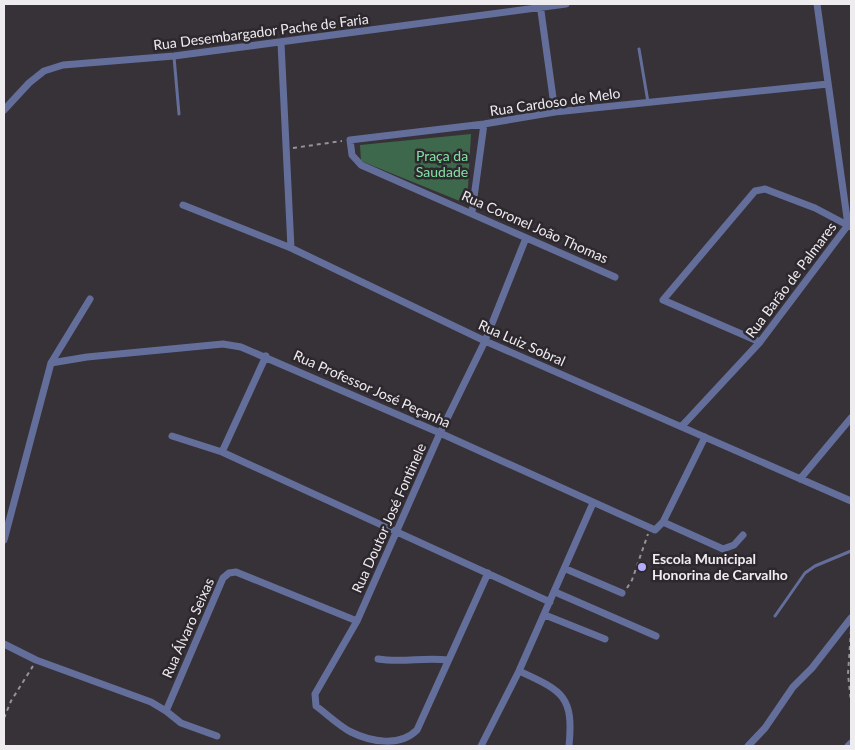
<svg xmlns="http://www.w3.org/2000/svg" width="855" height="750" font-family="Lato,sans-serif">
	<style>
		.green { fill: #3d684b }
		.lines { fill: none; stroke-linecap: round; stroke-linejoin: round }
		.path { stroke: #979298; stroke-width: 2; stroke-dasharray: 4 4; stroke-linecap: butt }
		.service { stroke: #646e9b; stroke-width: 3 }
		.minor { stroke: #646e9b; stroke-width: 7 }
		.poi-dot { fill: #b3adf9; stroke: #2d282e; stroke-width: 2 }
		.labels { text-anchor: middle; stroke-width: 5; stroke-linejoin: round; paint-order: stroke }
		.street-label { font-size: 14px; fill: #efecf0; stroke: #2d282e }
		.park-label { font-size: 14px; fill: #81e1a0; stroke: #2d282e }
		.poi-label { font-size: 14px; font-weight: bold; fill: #efecf0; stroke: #2d282e; text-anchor: start }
	</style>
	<rect width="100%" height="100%" fill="#373138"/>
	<path class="green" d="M 471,134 L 467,204 L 361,161 L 360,145 Z"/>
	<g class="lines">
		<path class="path" d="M 293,148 L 342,141
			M 627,588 L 632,580 L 648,534
			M 851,630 L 848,674 L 851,702
			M 4,718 L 11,701 L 33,666"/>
		<path class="service" d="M 639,49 L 648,102
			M 174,57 L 179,114
			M 775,616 L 805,573 L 815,566 L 851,551"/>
		<path class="minor" d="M 540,4 L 555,112
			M 281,43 L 291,248
			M 4,110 L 29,83 L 44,71 L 63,65 L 174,56 L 566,4
			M 183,205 L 291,248 L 485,341 L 851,501
			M 472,212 L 484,124
			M 615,277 L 361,165 L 352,155 L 350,140 L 484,124 L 555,112 L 828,84
			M 760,342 L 663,300 L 755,191 L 765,189 L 815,208 L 851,227
			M 51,363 L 87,357 L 223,344 L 241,347 L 440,433 L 655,530 L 663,522 L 705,437
			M 682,426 L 760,342 L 848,225 L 817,4
			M 172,436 L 222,452 L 550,602
			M 222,452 L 266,356
			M 800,479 L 851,418
			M 663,522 L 723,549 L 734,545 L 743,535
			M 4,540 L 51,363 L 90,299
			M 566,569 L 622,593
			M 488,573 L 417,730 C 400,747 371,742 351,732 C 339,726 327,714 316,706 L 315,694 L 357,621 L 440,433 L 485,341 L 526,238
			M 555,592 L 656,636
			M 545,615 L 605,639
			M 4,644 L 36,660 L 151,702 L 166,711 L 181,723 L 217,736
			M 378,659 C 402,663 424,657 448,660
			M 519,671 C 562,691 574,695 569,746
			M 166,711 L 223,578 L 229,573 L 236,572 L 357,621
			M 481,746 L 519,671 L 593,503
			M 748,746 L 765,728 L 793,687 L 812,668 L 851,618
			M 848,746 L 851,743"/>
	</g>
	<circle class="poi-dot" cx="642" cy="567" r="5"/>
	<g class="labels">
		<g class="street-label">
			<text transform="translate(261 32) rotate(-7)" y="5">Rua Desembargador Pache de Faria</text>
			<text transform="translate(555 102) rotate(-8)" y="5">Rua Cardoso de Melo</text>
			<text transform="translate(535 227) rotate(24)" y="5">Rua Coronel João Thomas</text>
			<text transform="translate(791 280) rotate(-53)" y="5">Rua Barão de Palmares</text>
			<text transform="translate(522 343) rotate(24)" y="5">Rua Luiz Sobral</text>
			<text transform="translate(372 389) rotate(24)" y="5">Rua Professor José Peçanha</text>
			<text transform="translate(389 518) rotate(-66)" y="5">Rua Doutor José Fontinele</text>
			<text transform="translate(188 628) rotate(-66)" y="5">Rua Álvaro Seixas</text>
		</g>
		<g class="park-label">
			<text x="442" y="161">Praça da<tspan x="442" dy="16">Saudade</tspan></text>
		</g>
		<g class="poi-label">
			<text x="652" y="564">Escola Municipal<tspan x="652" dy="16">Honorina de Carvalho</tspan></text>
		</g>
	</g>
	<rect width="855" height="750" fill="none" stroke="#efecf0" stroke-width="10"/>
</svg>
